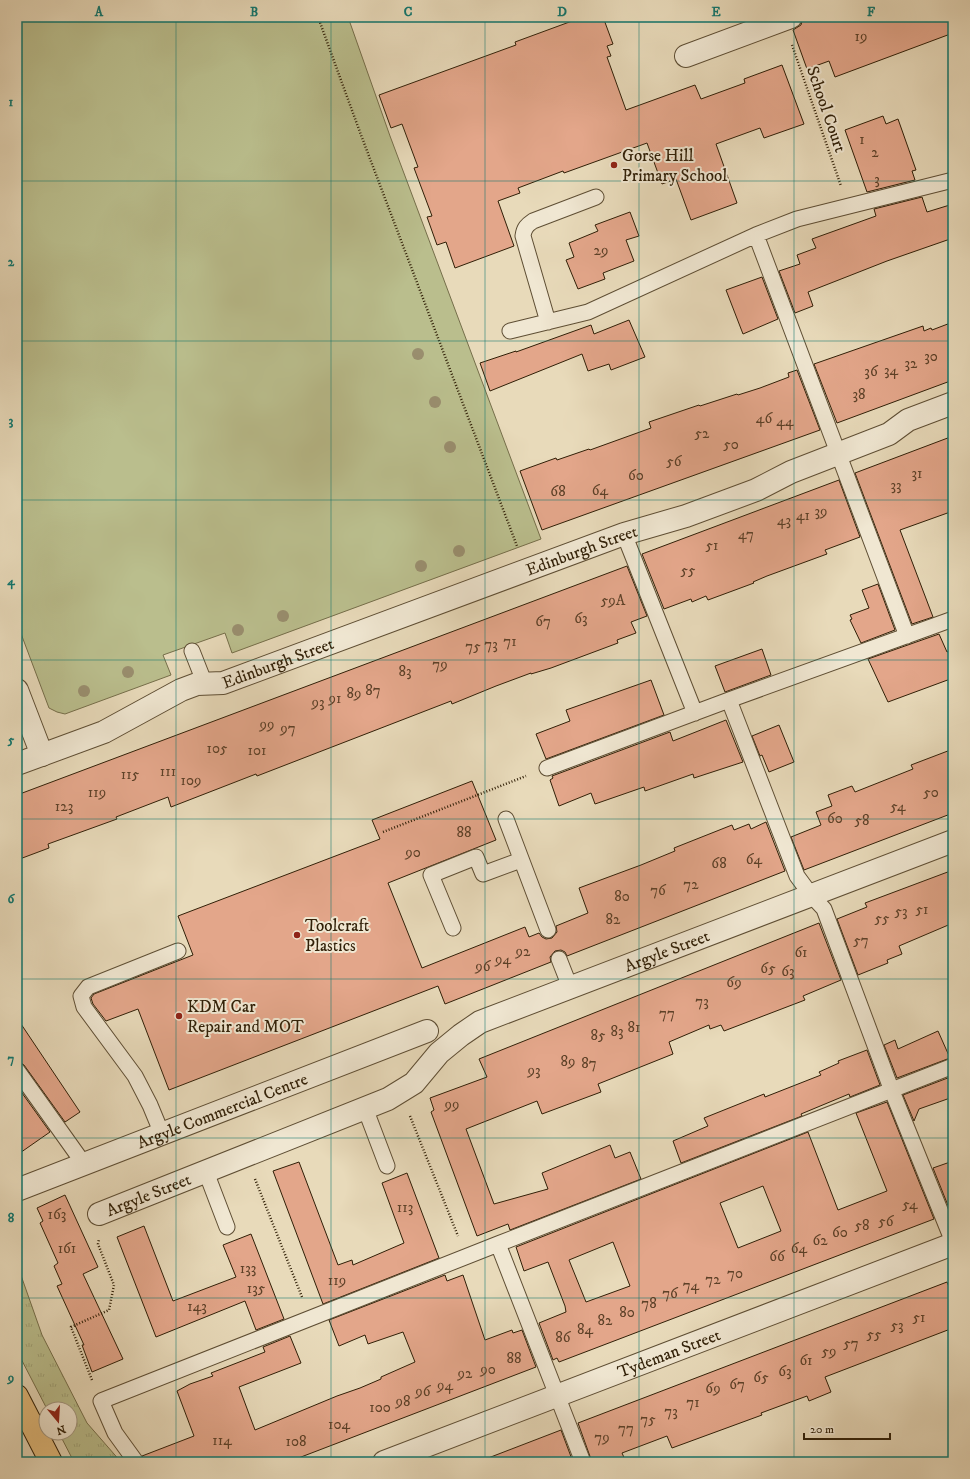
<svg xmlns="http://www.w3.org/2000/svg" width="970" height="1479" font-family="'IM FELL DW Pica',serif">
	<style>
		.grass { fill: url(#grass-tufts); stroke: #756e4a }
		.park { fill: #babe8d; stroke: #756e4a }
		.building { fill: #e3a68a; stroke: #301f07; fill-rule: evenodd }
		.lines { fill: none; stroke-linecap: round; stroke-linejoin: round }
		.lane-casing { stroke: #5e4e34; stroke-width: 17 }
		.street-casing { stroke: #5e4e34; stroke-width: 24 }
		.primary-casing { stroke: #301f07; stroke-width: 24 }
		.path { stroke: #301f07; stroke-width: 2.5; stroke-dasharray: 1 2; stroke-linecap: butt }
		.lane { stroke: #f0e7d2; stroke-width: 15 }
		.street { stroke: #f0e7d2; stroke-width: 22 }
		.primary { stroke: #e4bd7d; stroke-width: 22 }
		.tree { fill: #998e6e }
		.grid { fill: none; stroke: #0f766e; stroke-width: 1; stroke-opacity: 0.55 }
		.poi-dot { fill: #8f2418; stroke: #f0e7d2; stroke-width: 1.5 }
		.labels { text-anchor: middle; stroke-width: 4; stroke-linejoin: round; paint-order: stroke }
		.number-label { font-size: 15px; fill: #5d4128 }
		.street-label { font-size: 17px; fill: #301f07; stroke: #f0e7d2 }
		.poi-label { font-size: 17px; fill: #301f07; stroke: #f0e7d2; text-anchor: start }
		.neatline { fill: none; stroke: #0f766e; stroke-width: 1.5 }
		.grid-label { font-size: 13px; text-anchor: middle; font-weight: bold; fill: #0f766e }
	</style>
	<defs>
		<pattern id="grass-tufts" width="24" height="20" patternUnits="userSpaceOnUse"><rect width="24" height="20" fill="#babe8d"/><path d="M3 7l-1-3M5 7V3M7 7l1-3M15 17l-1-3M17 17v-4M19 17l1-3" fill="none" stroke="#a0a378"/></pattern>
	</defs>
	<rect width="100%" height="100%" fill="#e8daba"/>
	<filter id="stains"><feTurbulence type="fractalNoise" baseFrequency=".005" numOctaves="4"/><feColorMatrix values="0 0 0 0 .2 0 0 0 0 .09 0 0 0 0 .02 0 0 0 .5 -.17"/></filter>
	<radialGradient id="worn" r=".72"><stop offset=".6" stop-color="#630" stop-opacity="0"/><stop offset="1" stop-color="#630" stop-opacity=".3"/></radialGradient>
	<path class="grass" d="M 17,1264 L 42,1335 L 87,1423 L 121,1462 L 74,1462 L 59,1433 L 70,1433 L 70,1409 L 47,1409 L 17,1351 Z"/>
	<path class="park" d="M 17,17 L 348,17 L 390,136 L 541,539 L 232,653 L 225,633 L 163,655 L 171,675 L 65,714 L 57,712 L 49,708 L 17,623 Z"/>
	<path class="building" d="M 583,17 L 603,17 L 613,44 L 607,46 L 611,56 L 607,57 L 626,110 L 695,85 L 701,99 L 745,83 L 744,79 L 782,65 L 804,124 L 764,138 L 760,128 L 716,144 L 737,203 L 691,220 L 676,179 L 662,184 L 647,143 L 564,173 L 563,171 L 518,188 L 520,193 L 498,201 L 514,246 L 455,268 L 446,242 L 437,245 L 427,217 L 432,216 L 414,168 L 418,167 L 402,124 L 391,128 L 379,95 L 516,45 L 515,42 Z
		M 803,17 L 953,17 L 953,33 L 835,77 L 829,61 L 807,69 L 793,30 L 801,25 Z
		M 883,116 L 886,124 L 898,119 L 916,170 L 912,171 L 915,180 L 867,192 L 845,130 Z
		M 922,197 L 927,212 L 953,204 L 953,238 L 887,261 L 808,292 L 813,306 L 795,313 L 779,271 L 800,264 L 797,255 L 816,248 L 812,239 L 876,216 L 874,209 Z
		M 630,212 L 639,236 L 626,240 L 634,261 L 603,273 L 605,279 L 578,289 L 566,260 L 574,257 L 569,243 L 598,231 L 595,225 Z
		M 762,277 L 778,319 L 743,334 L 726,290 Z
		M 629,320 L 645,357 L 611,370 L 609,364 L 588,371 L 582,354 L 490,391 L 480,363 L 516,351 L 516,352 L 591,325 L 594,334 Z
		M 953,322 L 953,380 L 837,423 L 814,364 L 923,326 L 924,331 L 931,328 L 932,330 Z
		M 797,370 L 820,430 L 542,530 L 520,471 L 556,458 L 557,460 L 589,449 L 590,450 L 651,428 L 649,422 L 699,405 L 700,406 L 737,394 L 738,395 L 760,388 L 789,377 L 788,373 Z
		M 953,436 L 953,511 L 900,530 L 933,617 L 912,624 L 855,473 Z
		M 839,480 L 860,537 L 825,550 L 827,554 L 767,576 L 753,582 L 754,583 L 708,600 L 706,596 L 692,602 L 691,599 L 664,609 L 642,554 Z
		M 627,566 L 647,616 L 631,622 L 636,633 L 617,640 L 618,643 L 551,668 L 531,674 L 531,673 L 496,686 L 452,704 L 451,701 L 257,776 L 256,774 L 171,807 L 168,797 L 116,817 L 117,819 L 48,844 L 49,848 L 17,860 L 17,795 Z
		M 878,584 L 895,630 L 861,643 L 850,620 L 852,619 L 850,615 L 869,608 L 862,590 Z
		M 939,634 L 947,652 L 953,650 L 953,678 L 888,702 L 868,659 Z
		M 762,649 L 771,675 L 725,692 L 715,666 Z
		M 651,680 L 664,715 L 546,759 L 536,734 L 570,721 L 566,710 Z
		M 726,720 L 743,762 L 694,778 L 693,774 L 645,791 L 644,787 L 595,804 L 591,793 L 559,806 L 550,780 L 553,778 L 552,776 L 670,732 L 673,741 Z
		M 779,725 L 794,762 L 769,772 L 762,755 L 760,756 L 752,736 Z
		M 953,749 L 953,813 L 804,870 L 791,837 L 821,825 L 816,812 L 832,806 L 828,795 L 852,786 L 855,792 L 913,769 L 911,765 Z
		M 472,781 L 496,840 L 388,883 L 422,968 L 525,927 L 529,937 L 539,933 L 542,937 L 546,939 L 552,938 L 557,932 L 556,926 L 588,913 L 579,888 L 641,865 L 675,851 L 674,848 L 732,825 L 734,830 L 749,824 L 751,829 L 766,822 L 785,871 L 567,956 L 565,952 L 561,950 L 555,951 L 550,957 L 551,962 L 445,1004 L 438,986 L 169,1090 L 138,1009 L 106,1021 L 93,1004 L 91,998 L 94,994 L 193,955 L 178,916 L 380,839 L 372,820 Z
		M 953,870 L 953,923 L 899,946 L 902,954 L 887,960 L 888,963 L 858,975 L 837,919 L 867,907 L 865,903 Z
		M 819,923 L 841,980 L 803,996 L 805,1000 L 724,1031 L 721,1025 L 710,1029 L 709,1025 L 669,1042 L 673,1054 L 598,1084 L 601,1092 L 542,1114 L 537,1101 L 466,1129 L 494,1204 L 548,1189 L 542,1173 L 610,1145 L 615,1158 L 630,1152 L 641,1179 L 510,1230 L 508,1224 L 477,1236 L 431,1112 L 434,1110 L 430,1098 L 487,1077 L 479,1059 Z
		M 17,1018 L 80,1112 L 65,1122 L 24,1065 L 17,1061 Z
		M 938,1031 L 950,1058 L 897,1078 L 884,1045 L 895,1040 L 898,1049 Z
		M 867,1050 L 880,1085 L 850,1097 L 849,1094 L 801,1114 L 802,1116 L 681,1163 L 673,1141 L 708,1126 L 704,1118 L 764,1094 L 765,1097 L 821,1075 L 819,1072 L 839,1063 L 838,1061 Z
		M 953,1076 L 953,1097 L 919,1109 L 914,1121 L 903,1095 Z
		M 17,1086 L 50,1132 L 17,1155 Z
		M 887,1102 L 934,1219 L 559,1362 L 557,1358 L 553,1360 L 539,1323 L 566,1312 L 565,1306 L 548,1262 L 524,1271 L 516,1247 L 808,1132 L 838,1210 L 887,1191 L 856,1113 ZM 763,1186 L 781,1231 L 738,1248 L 720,1203 ZM 613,1242 L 630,1286 L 586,1302 L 569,1260 Z
		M 953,1161 L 953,1212 L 951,1213 L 933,1168 Z
		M 299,1162 L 338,1265 L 352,1260 L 353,1265 L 404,1243 L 382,1183 L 407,1173 L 439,1258 L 323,1304 L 273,1171 Z
		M 65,1195 L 98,1267 L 83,1274 L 123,1359 L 92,1372 L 82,1345 L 84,1345 L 57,1286 L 62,1284 L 54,1266 L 58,1263 L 40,1223 L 43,1221 L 37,1208 Z
		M 144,1226 L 173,1301 L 236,1277 L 223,1245 L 251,1234 L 284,1319 L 256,1330 L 245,1301 L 156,1337 L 117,1237 Z
		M 445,1275 L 447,1281 L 463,1275 L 485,1340 L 512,1330 L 513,1333 L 522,1330 L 536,1367 L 288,1462 L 145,1462 L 142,1456 L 194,1436 L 177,1391 L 190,1384 L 213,1376 L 211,1373 L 265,1352 L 263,1347 L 290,1336 L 301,1363 L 239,1387 L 255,1430 L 337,1396 L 360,1388 L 381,1379 L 381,1377 L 415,1362 L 403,1332 L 368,1344 L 365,1335 L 339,1346 L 329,1320 Z
		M 947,1282 L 953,1297 L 953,1328 L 825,1377 L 831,1392 L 809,1401 L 807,1396 L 761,1413 L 762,1415 L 672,1448 L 667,1436 L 622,1453 L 626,1462 L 592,1462 L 578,1423 Z
		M 561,1430 L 573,1462 L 483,1462 L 483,1460 Z"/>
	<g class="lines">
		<g class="lane-casing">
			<path id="lane" d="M 756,235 L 907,636
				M 548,322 L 523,236 C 524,228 527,225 533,221 L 596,197
				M 510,331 L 588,312 L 756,235 L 797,219 L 953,180
				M 624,534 L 695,713
				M 192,651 L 205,684
				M 729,700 L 797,876 L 811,895 L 824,909 L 892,1091 L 953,1242
				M 547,768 L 729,700 L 953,619
				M 506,819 L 548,930
				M 453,928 L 431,875 L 476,857 L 483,874 L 521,860
				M 559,959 L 570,987
				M 17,1070 L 84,1164
				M 365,1108 L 387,1166
				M 162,1134 L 150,1105 L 135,1076 L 84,1007 L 81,996 L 88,987 L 178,951
				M 206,1172 L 227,1227
				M 498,1244 L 583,1462
				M 136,1462 L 115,1433 L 101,1401 L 498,1244 L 953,1066"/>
		</g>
		<g class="street-casing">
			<g id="street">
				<path d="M 686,56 L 791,17"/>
				<path d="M 17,690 L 42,755"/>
				<path id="s1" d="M 17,764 L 104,732 L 181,690 L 197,684 L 223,683 L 624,534 L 686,516 L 756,490 L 791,472 L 889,434 L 908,420 L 953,403"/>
				<path id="s2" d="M 17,1190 L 427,1031"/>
				<path id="s3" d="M 99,1214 L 388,1099 L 414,1083 L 439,1053 L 461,1035 L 480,1022 L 953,841"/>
				<path id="s4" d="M 384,1462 L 953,1244"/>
			</g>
		</g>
		<g class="primary-casing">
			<path id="primary" d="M 17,1396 L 51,1462"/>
		</g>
		<path class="path" d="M 318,17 L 361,135 L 517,546
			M 792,45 L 841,186
			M 383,832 L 526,776
			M 410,1116 L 458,1236
			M 255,1179 L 302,1297
			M 92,1380 L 71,1327 L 109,1310 L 114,1285 L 98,1244 L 99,1239"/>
		<use href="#lane" class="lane"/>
		<use href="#street" class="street"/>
		<use href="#primary" class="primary"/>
	</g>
	<g class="tree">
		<circle cx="418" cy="354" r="6"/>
		<circle cx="435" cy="402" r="6"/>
		<circle cx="450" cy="447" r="6"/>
		<circle cx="459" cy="551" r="6"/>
		<circle cx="421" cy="566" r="6"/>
		<circle cx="283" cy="616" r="6"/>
		<circle cx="238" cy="630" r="6"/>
		<circle cx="128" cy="672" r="6"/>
		<circle cx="84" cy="691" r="6"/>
	</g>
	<path class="grid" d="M 176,17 L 176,1462M 331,17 L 331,1462M 485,17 L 485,1462M 639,17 L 639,1462M 794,17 L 794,1462M 17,181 L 953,181M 17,341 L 953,341M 17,500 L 953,500M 17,660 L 953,660M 17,819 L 953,819M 17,979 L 953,979M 17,1138 L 953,1138M 17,1298 L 953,1298"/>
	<g class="poi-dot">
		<circle cx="614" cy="165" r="4"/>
		<circle cx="297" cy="935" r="4"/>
		<circle cx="179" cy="1016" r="4"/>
	</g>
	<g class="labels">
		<g class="number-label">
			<text x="861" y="41">19</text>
			<text x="862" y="144">1</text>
			<text x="875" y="157">2</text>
			<text x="877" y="184">3</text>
			<text x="601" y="255">29</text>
			<text x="931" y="361">30</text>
			<text x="911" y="368">32</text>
			<text x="891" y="375">34</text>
			<text x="871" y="376">36</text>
			<text x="859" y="399">38</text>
			<text x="764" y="423">46</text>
			<text x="785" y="426">44</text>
			<text x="702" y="438">52</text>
			<text x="731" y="449">50</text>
			<text x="674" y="466">56</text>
			<text x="917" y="478">31</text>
			<text x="636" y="480">60</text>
			<text x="896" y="490">33</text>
			<text x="600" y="495">64</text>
			<text x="558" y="496">68</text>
			<text x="821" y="516">39</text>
			<text x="803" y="520">41</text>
			<text x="784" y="525">43</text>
			<text x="746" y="539">47</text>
			<text x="712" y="550">51</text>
			<text x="688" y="575">55</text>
			<text x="613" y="605">59A</text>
			<text x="581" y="623">63</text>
			<text x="543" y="626">67</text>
			<text x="510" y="646">71</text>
			<text x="491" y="649">73</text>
			<text x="473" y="651">75</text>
			<text x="440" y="669">79</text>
			<text x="405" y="676">83</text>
			<text x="373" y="695">87</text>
			<text x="354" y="698">89</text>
			<text x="335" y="703">91</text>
			<text x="318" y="707">93</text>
			<text x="267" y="729">99</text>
			<text x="288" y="733">97</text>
			<text x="217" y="753">105</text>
			<text x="257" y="755">101</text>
			<text x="168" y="776">111</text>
			<text x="130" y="779">115</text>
			<text x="191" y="785">109</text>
			<text x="97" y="797">119</text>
			<text x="931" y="797">50</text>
			<text x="64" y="811">123</text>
			<text x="898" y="811">54</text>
			<text x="835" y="823">60</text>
			<text x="862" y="825">58</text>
			<text x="464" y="837">88</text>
			<text x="413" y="857">90</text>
			<text x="754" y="864">64</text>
			<text x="719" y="868">68</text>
			<text x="691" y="889">72</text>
			<text x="658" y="895">76</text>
			<text x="622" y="901">80</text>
			<text x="922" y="914">51</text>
			<text x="901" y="916">53</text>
			<text x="882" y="923">55</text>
			<text x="613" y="924">82</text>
			<text x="861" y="945">57</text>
			<text x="523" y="956">92</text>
			<text x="801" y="957">61</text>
			<text x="503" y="964">94</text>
			<text x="483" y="971">96</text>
			<text x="768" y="973">65</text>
			<text x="788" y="976">63</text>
			<text x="734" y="987">69</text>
			<text x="702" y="1006">73</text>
			<text x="667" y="1018">77</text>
			<text x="634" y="1032">81</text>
			<text x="617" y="1036">83</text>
			<text x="598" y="1040">85</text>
			<text x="568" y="1066">89</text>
			<text x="589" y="1068">87</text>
			<text x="534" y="1075">93</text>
			<text x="452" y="1109">99</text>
			<text x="910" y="1209">54</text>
			<text x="405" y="1212">113</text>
			<text x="57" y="1219">163</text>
			<text x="886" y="1226">56</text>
			<text x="862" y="1230">58</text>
			<text x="840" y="1237">60</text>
			<text x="820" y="1245">62</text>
			<text x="67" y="1253">161</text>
			<text x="799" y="1253">64</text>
			<text x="777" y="1261">66</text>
			<text x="248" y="1273">133</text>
			<text x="735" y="1278">70</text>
			<text x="713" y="1284">72</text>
			<text x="337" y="1285">119</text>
			<text x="691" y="1290">74</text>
			<text x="256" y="1293">135</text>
			<text x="670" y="1298">76</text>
			<text x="649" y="1308">78</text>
			<text x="197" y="1311">143</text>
			<text x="627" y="1317">80</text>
			<text x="919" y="1322">51</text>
			<text x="605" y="1325">82</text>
			<text x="897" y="1330">53</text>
			<text x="585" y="1334">84</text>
			<text x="874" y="1339">55</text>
			<text x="563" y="1342">86</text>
			<text x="851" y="1348">57</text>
			<text x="829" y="1356">59</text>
			<text x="514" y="1363">88</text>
			<text x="806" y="1365">61</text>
			<text x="488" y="1374">90</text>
			<text x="785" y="1376">63</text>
			<text x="465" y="1378">92</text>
			<text x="761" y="1382">65</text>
			<text x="737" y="1389">67</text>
			<text x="445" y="1390">94</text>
			<text x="713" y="1393">69</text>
			<text x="423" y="1396">96</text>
			<text x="403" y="1406">98</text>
			<text x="693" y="1407">71</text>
			<text x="380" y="1412">100</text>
			<text x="671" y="1416">73</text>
			<text x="648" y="1424">75</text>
			<text x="339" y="1429">104</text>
			<text x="626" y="1433">77</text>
			<text x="602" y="1442">79</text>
			<text x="222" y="1445">114</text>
			<text x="296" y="1446">108</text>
		</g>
		<g class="street-label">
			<text transform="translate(827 109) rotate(71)" y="6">School Court</text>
			<text dy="6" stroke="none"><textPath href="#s1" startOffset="606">Edinburgh Street</textPath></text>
			<text dy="6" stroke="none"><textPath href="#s1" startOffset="282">Edinburgh Street</textPath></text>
			<text dy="6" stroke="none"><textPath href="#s3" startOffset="632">Argyle Street</textPath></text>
			<text dy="6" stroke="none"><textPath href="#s2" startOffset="220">Argyle Commercial Centre</textPath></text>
			<text dy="6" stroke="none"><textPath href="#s3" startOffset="53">Argyle Street</textPath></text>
			<text dy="6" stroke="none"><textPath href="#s4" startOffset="305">Tydeman Street</textPath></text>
		</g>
		<g class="poi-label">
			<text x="622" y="161">Gorse Hill<tspan x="622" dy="20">Primary School</tspan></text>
			<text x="305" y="931">Toolcraft<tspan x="305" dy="20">Plastics</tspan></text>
			<text x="187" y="1012">KDM Car<tspan x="187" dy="20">Repair and MOT</tspan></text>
		</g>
	</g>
	<rect width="970" height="1479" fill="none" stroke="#e8daba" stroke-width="44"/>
	<g transform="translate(58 1421) rotate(162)"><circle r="19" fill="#f0e7d2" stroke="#a39781"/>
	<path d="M0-3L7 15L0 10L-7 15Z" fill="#8f2418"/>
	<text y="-6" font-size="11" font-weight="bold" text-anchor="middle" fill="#301f07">N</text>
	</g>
	<path d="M804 1433v6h86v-6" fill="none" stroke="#301f07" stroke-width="2"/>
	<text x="810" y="1433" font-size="12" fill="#301f07" stroke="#f0e7d2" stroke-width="3" paint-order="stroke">20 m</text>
	<rect x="22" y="22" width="926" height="1435" class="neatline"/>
	<g class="grid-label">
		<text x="99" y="16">A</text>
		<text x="254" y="16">B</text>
		<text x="408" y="16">C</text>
		<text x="562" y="16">D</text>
		<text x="716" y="16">E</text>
		<text x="871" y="16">F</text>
		<text x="11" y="106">1</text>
		<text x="11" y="266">2</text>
		<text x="11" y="425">3</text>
		<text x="11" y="585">4</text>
		<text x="11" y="744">5</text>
		<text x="11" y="903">6</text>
		<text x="11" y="1063">7</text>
		<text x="11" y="1222">8</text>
		<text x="11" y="1382">9</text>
	</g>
	<rect width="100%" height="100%" filter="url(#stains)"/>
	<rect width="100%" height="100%" fill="url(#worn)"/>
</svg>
